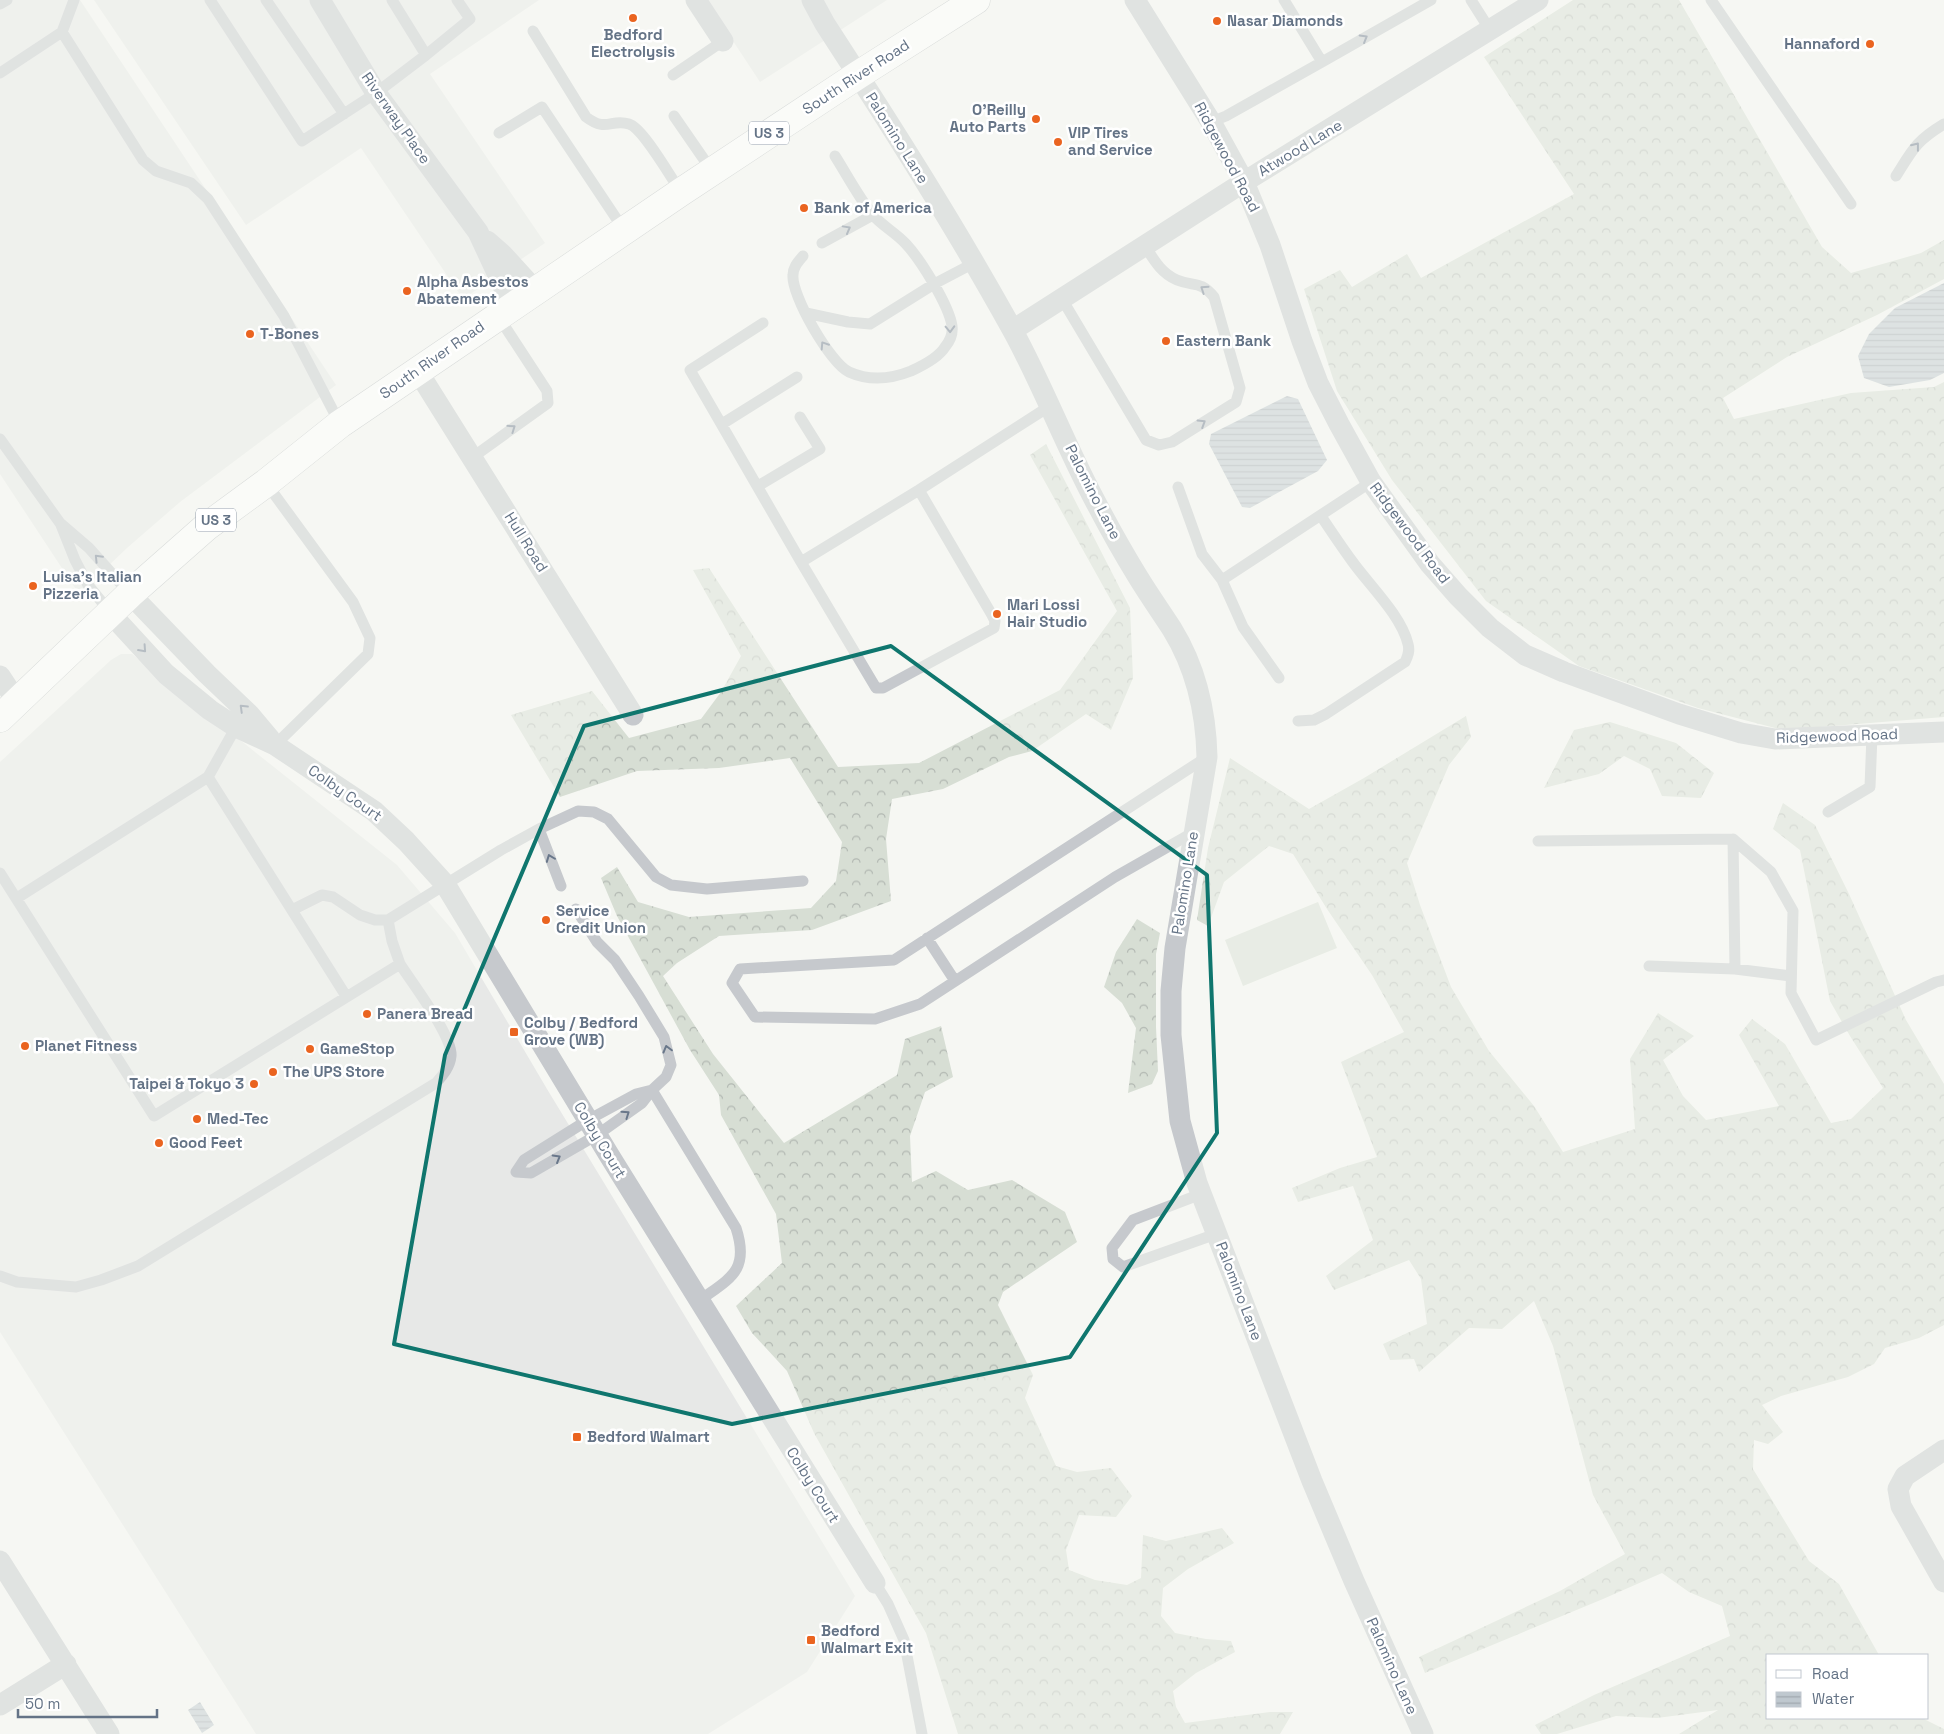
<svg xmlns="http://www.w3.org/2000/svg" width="1944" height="1734" font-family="'Space Grotesk',sans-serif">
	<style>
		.built { fill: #e7e8e7 }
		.grass { fill: #d7ded4 }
		.forest { fill: url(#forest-crowns) }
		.water { fill: url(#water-rules) }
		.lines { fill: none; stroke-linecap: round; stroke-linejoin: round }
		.primary-casing { stroke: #b7babf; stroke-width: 29 }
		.lane { stroke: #c6c9cd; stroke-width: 11 }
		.street { stroke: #c6c9cd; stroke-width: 21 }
		.primary { stroke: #fff; stroke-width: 28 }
		.oneway { stroke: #69778a }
		.marked { fill: none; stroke: #0f766e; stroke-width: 4; stroke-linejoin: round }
		.poi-dot { fill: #ea6420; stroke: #fff; stroke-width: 2 }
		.labels { text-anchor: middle; stroke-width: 5; stroke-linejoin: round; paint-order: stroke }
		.shield { fill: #fff; stroke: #929daa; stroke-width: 1 }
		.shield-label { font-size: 14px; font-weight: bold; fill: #647386 }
		.poi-label { font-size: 15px; font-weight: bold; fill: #647386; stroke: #fff; text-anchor: start }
		.street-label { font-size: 15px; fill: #647386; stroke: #fff }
	</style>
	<defs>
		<pattern id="forest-crowns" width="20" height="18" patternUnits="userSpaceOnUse" patternTransform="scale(1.25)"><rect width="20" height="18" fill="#d7ded4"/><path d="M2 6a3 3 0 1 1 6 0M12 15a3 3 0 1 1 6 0" fill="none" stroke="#b2b8b2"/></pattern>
		<pattern id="water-rules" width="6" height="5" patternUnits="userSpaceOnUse" patternTransform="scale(1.25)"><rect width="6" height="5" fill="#bfc8cf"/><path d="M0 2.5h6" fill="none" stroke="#9fa7ae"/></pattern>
	</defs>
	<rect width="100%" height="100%" fill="#f6f7f3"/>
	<path class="built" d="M 0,0 L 80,0 L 336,385 L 180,502 L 127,548 L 79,594 L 0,474 Z
		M 94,0 L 539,0 L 430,74 L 545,243 L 463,299 L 361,148 L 246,225 Z
		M 706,0 L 887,0 L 760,82 Z
		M 121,654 L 132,654 L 397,865 L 455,933 L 547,1089 L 855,1596 L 807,1672 L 708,1734 L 256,1734 L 0,1332 L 0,762 L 111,660 Z"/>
	<path class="grass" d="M 1318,902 L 1337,948 L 1243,986 L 1225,940 Z"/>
	<path class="forest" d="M 1573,0 L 1679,0 L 1822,247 L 1851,273 L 1921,253 L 1944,240 L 1944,279 L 1877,315 L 1787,357 L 1723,398 L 1734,419 L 1851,393 L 1934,387 L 1944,382 L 1944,717 L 1783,730 L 1698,708 L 1579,666 L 1486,601 L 1392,480 L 1337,391 L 1304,289 L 1340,270 L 1352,287 L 1407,254 L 1421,278 L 1574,194 L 1484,57 Z
		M 1046,444 L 1130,608 L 1133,678 L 1111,730 L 1086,714 L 1032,751 L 1009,757 L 943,789 L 892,799 L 886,839 L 891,901 L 812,930 L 719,936 L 677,963 L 663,976 L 713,1054 L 784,1143 L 897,1075 L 905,1039 L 941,1026 L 953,1077 L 925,1092 L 910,1136 L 912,1182 L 936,1171 L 968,1190 L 1012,1180 L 1065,1212 L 1077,1242 L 1003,1292 L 998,1305 L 1033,1375 L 1025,1398 L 1056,1466 L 1077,1472 L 1111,1468 L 1132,1496 L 1116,1517 L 1079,1515 L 1066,1550 L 1069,1570 L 1095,1580 L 1127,1585 L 1141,1578 L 1143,1535 L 1166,1541 L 1222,1528 L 1234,1543 L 1188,1569 L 1163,1588 L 1161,1616 L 1175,1633 L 1206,1639 L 1231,1641 L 1235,1652 L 1196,1673 L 1173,1691 L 1176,1707 L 1185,1723 L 1270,1712 L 1293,1712 L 1280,1734 L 958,1734 L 926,1633 L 814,1433 L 787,1371 L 752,1333 L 736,1306 L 782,1263 L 776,1214 L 721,1115 L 719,1095 L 690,1050 L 617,916 L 601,878 L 617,867 L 638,902 L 689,917 L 811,908 L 836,881 L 842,842 L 790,758 L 719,768 L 637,771 L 560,797 L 511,715 L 592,691 L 629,738 L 701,719 L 721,692 L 741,656 L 693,570 L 709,568 L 838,767 L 919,763 L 1060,690 L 1117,611 L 1030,455 Z
		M 1466,716 L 1471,737 L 1449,765 L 1407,863 L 1420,905 L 1451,987 L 1489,1051 L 1534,1106 L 1563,1152 L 1635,1129 L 1630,1059 L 1658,1013 L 1694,1036 L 1663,1060 L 1683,1096 L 1706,1120 L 1779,1106 L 1739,1035 L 1752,1019 L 1785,1044 L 1831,1123 L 1851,1119 L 1883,1088 L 1850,1036 L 1830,1001 L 1800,850 L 1773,829 L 1783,803 L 1815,825 L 1849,894 L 1906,1020 L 1944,1084 L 1944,1325 L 1919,1338 L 1885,1348 L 1874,1364 L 1848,1377 L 1781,1396 L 1762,1405 L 1783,1432 L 1768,1444 L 1754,1440 L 1753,1469 L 1809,1561 L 1839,1584 L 1879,1655 L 1768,1655 L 1768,1718 L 1922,1718 L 1944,1729 L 1944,1734 L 1679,1734 L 1718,1710 L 1657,1718 L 1616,1716 L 1557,1734 L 1541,1734 L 1535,1725 L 1594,1695 L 1730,1636 L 1722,1606 L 1689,1592 L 1662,1573 L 1603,1599 L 1425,1673 L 1419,1657 L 1560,1591 L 1625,1554 L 1593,1495 L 1553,1346 L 1534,1301 L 1502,1329 L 1469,1328 L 1419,1372 L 1414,1359 L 1390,1360 L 1383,1344 L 1427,1324 L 1421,1279 L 1409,1260 L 1334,1290 L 1326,1276 L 1373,1240 L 1353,1186 L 1298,1202 L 1292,1188 L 1340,1168 L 1377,1157 L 1341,1062 L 1404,1032 L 1372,975 L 1327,909 L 1293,854 L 1269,846 L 1224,882 L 1208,926 L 1197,920 L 1208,848 L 1230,758 L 1309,809 L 1364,778 Z
		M 1610,722 L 1676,743 L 1714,773 L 1701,798 L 1662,796 L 1650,769 L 1624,756 L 1599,774 L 1544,788 L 1574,730 Z
		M 1137,919 L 1160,933 L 1156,954 L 1156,1027 L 1158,1071 L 1152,1084 L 1128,1093 L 1136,1028 L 1122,1003 L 1104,987 L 1116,952 Z"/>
	<path class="water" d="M 1944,283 L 1944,373 L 1930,380 L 1889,387 L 1864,378 L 1858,356 L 1869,334 L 1895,308 Z
		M 1287,396 L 1298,399 L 1327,460 L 1318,471 L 1250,508 L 1242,507 L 1209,444 L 1211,434 Z
		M 200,1702 L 214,1725 L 202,1733 L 188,1710 Z"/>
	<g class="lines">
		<g class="primary-casing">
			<path id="primary" d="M 0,718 L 130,594 L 206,527 L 266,483 L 340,424 L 681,192 L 858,75 L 976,0"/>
		</g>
		<path class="lane" d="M 74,0 L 62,32 L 143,160 L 156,171 L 191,183 L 208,199 L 284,316 L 340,424
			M 210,0 L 302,141 L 376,93 L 426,55 L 470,19 L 457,0
			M 266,0 L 344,114
			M 392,0 L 426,55
			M 1471,0 L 1490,30
			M 1711,0 L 1851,204
			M 0,4 L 7,0
			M 533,31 L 586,117 C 607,133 611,118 629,124 C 643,128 671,178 681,192
			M 1322,62 L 1431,0
			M 0,73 L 62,32
			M 673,75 L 723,41
			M 674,116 L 712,171
			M 1211,122 L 1226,116 L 1322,62 L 1284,0
			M 499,133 L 542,107 L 624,230
			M 1896,176 C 1913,149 1916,141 1944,124
			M 822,243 L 873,215
			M 803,256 C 798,262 793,267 793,275 C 791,295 830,363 849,372 C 869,381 891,379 911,371 C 922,366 939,357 945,347 C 950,341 953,334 952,326 C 949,305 920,259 906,244 C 896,233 881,225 872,214 C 858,196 847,175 835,156
			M 1062,299 L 1146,440 L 1159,445 L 1172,442 L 1236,402 L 1240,388 L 1214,297 C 1200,280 1194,287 1177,280 C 1161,273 1154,260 1145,246
			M 806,313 L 848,322 L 870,324 L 934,284 L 974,263
			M 763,323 L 690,370 L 801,562
			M 722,424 L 797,377
			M 0,439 L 60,523 L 89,548 L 130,594
			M 473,457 L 548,403 L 547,391 L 498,316
			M 266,483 L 353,602 L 370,638 L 368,654 L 275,745
			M 758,486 L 820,449 L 800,417
			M 1178,487 L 1202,554 L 1222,580
			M 919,490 L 992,615 L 995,621 L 994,628 L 883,688 L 876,688 L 801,562 L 919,490 L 1050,406
			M 61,525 L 75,560 L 88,585 L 110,612
			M 1279,678 L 1243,627 L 1222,580 L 1371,482
			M 1298,721 L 1314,720 L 1326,714 L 1405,662 C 1408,656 1410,651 1408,644 C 1401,615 1369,585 1352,561 C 1341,546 1331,531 1321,516
			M 208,777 L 346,996
			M 1828,812 L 1870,787 L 1872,735
			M 539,829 L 561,886
			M 1194,832 L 1115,877 L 920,1004 L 875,1019 L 755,1017 L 732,983 L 740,969 L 894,960 L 1207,757
			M 1733,839 L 1735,969 L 1791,976
			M 1538,841 L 1733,839 L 1771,872 L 1793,911 L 1791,993 L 1816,1040 L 1936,982 L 1944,980
			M 0,873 L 154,1116 L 400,964 C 412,983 453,1036 451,1056 C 450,1067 443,1075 436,1083 L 138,1266 L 101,1280 L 76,1287 L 17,1282 L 0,1276
			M 17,898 L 208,777 L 236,727
			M 292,910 L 322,895 L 333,897 L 360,915 L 375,920 L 388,920 L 501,850 L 539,829 L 578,811 L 594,812 L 608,819 L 656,877 L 671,885 L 707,889 L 803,881
			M 388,920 L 392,941 L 400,964
			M 927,938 L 955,981
			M 1649,966 L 1735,969
			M 652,1090 L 736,1228 C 750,1271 730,1278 699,1301
			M 516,1172 L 531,1173 L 597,1135 L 642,1103 L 652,1090 L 666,1077 L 671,1065 L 664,1037 L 639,996 L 615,960 L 597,942 L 576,909
			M 516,1172 L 524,1160 L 588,1120 L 636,1094 L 652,1090
			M 1201,1194 L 1133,1220 L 1112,1248 L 1113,1259 L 1123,1267 L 1216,1234
			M 875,1583 L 888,1604 L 904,1640 L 922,1734"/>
		<path class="street" d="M 320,0 L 376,93 L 478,232 L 512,305
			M 696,0 L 723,41
			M 812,0 L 825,24 C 890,124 955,226 1013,331 C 1042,384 1064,442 1093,497 C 1107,524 1122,551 1138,577 C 1149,595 1161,612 1172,629 C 1196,668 1206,712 1207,757 L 1175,948 L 1171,991 L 1171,1035 L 1180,1121 L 1197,1183 L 1312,1481 L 1354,1581 L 1423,1734
			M 1135,0 L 1211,122 L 1244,182 L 1270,245 L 1302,341 L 1318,383 L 1339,424 L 1371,482 L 1430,564 L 1458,596 L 1490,628 L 1525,655 L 1564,672 L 1679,714 L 1741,733 L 1775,739 L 1944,732
			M 487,241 L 503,255 L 535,290
			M 1013,330 L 1244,182 L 1538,0
			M 417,370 L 633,715
			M 130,594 L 207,674 L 249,714 L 270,739
			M 110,613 L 166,674 L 210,710 L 236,727 L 275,745 L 374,811 L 406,841 L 445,884 L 609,1155 L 875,1583
			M 0,676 L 17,702
			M 1944,1450 L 1905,1476 L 1898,1489 L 1901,1506 L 1944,1582
			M 0,1561 L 109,1734
			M 0,1705 L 66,1664"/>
		<use href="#primary" class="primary"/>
	</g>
	<defs><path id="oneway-chevron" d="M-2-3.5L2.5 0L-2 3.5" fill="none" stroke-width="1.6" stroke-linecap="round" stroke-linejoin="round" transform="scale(1.25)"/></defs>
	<g class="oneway">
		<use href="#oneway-chevron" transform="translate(1364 38) rotate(-30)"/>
		<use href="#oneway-chevron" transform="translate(1916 146) rotate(-52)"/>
		<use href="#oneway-chevron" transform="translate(847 229) rotate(-29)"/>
		<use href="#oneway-chevron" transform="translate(1204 289) rotate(-146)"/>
		<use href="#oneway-chevron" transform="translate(950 329) rotate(88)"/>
		<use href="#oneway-chevron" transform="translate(824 345) rotate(-123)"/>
		<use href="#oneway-chevron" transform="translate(1202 423) rotate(-32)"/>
		<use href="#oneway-chevron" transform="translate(512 428) rotate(-35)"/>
		<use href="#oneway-chevron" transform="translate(98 558) rotate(-134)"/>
		<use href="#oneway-chevron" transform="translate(143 649) rotate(48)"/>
		<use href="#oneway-chevron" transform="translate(243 708) rotate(-136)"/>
		<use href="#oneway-chevron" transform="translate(550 858) rotate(-111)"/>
		<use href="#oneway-chevron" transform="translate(667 1049) rotate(-105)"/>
		<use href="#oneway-chevron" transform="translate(626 1114) rotate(-35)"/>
		<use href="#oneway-chevron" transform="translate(557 1158) rotate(-30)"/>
	</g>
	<path d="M0 0H1944V1734H0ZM 891,646 L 1207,875 L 1217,1133 L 1070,1357 L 732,1424 L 394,1344 L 445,1055 L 584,726 Z" fill="#f6f7f3" fill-opacity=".55" fill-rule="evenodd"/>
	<path class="marked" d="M 891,646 L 1207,875 L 1217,1133 L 1070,1357 L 732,1424 L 394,1344 L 445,1055 L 584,726 Z"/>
	<g class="poi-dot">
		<circle cx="633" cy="18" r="5"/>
		<circle cx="1217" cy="21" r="5"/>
		<circle cx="1870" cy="44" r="5"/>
		<circle cx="1036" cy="119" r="5"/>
		<circle cx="1058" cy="142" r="5"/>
		<circle cx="804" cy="208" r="5"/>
		<circle cx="407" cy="291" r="5"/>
		<circle cx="250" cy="334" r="5"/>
		<circle cx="1166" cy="341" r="5"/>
		<circle cx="33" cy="586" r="5"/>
		<circle cx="997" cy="614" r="5"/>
		<circle cx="546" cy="920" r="5"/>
		<circle cx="367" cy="1014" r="5"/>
		<rect x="509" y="1027" width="10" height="10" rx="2.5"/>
		<circle cx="25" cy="1046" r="5"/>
		<circle cx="310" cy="1049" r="5"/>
		<circle cx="273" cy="1072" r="5"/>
		<circle cx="254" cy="1084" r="5"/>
		<circle cx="197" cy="1119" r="5"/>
		<circle cx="159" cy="1143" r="5"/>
		<rect x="572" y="1432" width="10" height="10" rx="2.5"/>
		<rect x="806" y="1635" width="10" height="10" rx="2.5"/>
	</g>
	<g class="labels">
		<g class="shield">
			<rect x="749" y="121.5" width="40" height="23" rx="4"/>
			<rect x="196" y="508.5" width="40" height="23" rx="4"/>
		</g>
		<g class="shield-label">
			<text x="769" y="138">US 3</text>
			<text x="216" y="525">US 3</text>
		</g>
		<g class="poi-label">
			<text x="1227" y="26">Nasar Diamonds</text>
			<text x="633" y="40" text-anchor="middle">Bedford<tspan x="633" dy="17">Electrolysis</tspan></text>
			<text x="1860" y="49" text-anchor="end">Hannaford</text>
			<text x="1026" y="115" text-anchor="end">O'Reilly<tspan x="1026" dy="17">Auto Parts</tspan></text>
			<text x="1068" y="138">VIP Tires<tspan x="1068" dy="17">and Service</tspan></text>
			<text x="814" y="213">Bank of America</text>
			<text x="417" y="287">Alpha Asbestos<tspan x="417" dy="17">Abatement</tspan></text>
			<text x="260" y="339">T-Bones</text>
			<text x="1176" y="346">Eastern Bank</text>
			<text x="43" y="582">Luisa's Italian<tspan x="43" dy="17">Pizzeria</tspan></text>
			<text x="1007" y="610">Mari Lossi<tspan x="1007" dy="17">Hair Studio</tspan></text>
			<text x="556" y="916">Service<tspan x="556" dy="17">Credit Union</tspan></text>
			<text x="377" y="1019">Panera Bread</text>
			<text x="524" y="1028">Colby / Bedford<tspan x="524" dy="17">Grove (WB)</tspan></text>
			<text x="35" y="1051">Planet Fitness</text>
			<text x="320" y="1054">GameStop</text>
			<text x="283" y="1077">The UPS Store</text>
			<text x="244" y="1089" text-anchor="end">Taipei &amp; Tokyo 3</text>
			<text x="207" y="1124">Med-Tec</text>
			<text x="169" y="1148">Good Feet</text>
			<text x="587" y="1442">Bedford Walmart</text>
			<text x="821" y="1636">Bedford<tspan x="821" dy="17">Walmart Exit</tspan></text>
		</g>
		<g class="street-label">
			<text transform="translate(856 77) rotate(-33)" y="5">South River Road</text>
			<text transform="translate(396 118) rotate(55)" y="5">Riverway Place</text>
			<text transform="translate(897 138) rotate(58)" y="5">Palomino Lane</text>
			<text transform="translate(1300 148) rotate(-31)" y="5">Atwood Lane</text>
			<text transform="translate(1227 157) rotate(62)" y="5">Ridgewood Road</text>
			<text transform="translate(432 360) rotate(-35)" y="5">South River Road</text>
			<text transform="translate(1093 492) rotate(63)" y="5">Palomino Lane</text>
			<text transform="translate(1410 533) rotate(53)" y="5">Ridgewood Road</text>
			<text transform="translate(526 542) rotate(58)" y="5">Hull Road</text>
			<text transform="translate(1837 736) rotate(-2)" y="5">Ridgewood Road</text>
			<text transform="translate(345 793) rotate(35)" y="5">Colby Court</text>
			<text transform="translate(1185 883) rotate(-81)" y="5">Palomino Lane</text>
			<text transform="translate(600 1140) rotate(59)" y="5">Colby Court</text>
			<text transform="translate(1239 1291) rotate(69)" y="5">Palomino Lane</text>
			<text transform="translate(813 1485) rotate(58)" y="5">Colby Court</text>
			<text transform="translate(1392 1666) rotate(66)" y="5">Palomino Lane</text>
		</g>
	</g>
	<rect x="1766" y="1654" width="162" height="65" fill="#ffffff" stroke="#c1c7cf"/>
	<rect x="1776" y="1670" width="25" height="8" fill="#ffffff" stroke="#c1c7cf"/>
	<text x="1812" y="1679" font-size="15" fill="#647386">Road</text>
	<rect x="1776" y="1692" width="25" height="15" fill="url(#water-rules)" stroke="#c1c7cf"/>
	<text x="1812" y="1704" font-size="15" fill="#647386">Water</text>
	<path d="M18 1709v8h139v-8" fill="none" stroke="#647386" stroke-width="2.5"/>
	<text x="25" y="1709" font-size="15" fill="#647386" stroke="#ffffff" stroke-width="4" paint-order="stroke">50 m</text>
</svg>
